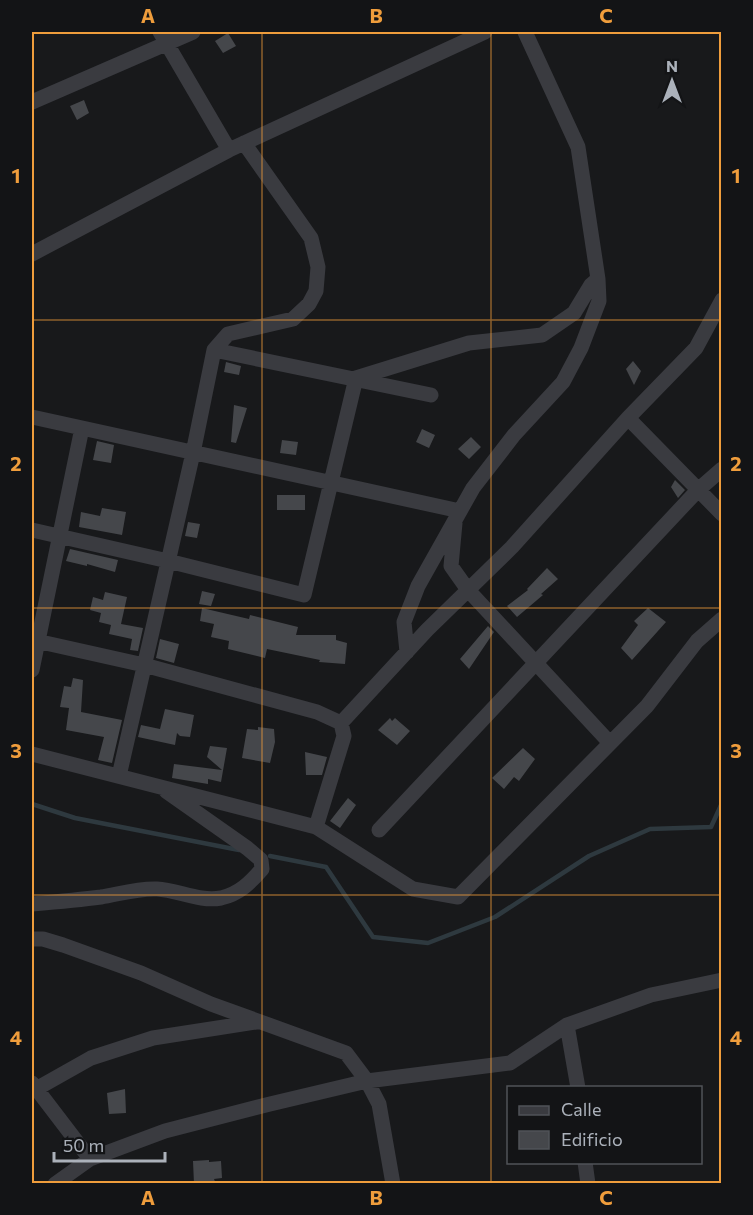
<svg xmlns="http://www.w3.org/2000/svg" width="753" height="1215" font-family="Commissioner,sans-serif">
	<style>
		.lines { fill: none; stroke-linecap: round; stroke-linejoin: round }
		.stream { stroke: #2e393f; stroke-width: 4.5 }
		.building { fill: #45474b }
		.minor { stroke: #3a3b40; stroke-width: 15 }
		.grid { fill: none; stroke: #ef9d3c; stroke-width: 1.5; stroke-opacity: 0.55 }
		.neatline { fill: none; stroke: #ef9d3c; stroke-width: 2 }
		.grid-label { font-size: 20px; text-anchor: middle; font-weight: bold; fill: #ef9d3c }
	</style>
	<rect width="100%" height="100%" fill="#18191b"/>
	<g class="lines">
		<path class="stream" d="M 32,804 L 75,818 L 239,850
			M 270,856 L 326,867 L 373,937 L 428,943 L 495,917 L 589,856 L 650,829 L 711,827 L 722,803"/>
	</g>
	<path class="building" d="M 228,33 L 236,46 L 223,53 L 215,41 Z
		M 84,100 L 89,113 L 77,120 L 70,106 Z
		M 633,361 L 641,371 L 634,385 L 626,369 Z
		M 226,362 L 241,366 L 239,375 L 224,372 Z
		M 234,405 L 247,408 L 236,443 L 231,442 Z
		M 422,429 L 435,435 L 429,448 L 416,442 Z
		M 471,437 L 481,447 L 469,459 L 458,449 Z
		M 282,440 L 298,442 L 296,455 L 280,453 Z
		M 97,441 L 114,445 L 111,463 L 93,460 Z
		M 675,480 L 685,490 L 678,498 L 671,487 Z
		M 277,495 L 305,495 L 305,510 L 277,510 Z
		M 102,508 L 126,512 L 122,535 L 79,527 L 81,512 L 100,516 Z
		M 188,522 L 200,524 L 197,538 L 185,536 Z
		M 70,549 L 118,560 L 115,572 L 87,564 L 87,566 L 66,561 Z
		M 547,568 L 558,579 L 541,594 L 543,595 L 517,617 L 507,606 L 528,590 L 527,589 Z
		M 202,591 L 215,594 L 211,606 L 199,604 Z
		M 105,592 L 127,597 L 121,624 L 143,628 L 138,651 L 130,650 L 132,639 L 109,634 L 111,625 L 99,622 L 101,613 L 90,610 L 93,597 L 103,600 Z
		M 202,608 L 249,619 L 250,615 L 298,627 L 296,635 L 336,635 L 336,640 L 347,643 L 345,664 L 319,662 L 320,660 L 267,649 L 265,658 L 228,649 L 229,641 L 211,637 L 214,624 L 200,621 Z
		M 648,608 L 666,622 L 632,660 L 621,648 L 638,625 L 634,621 Z
		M 488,626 L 494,632 L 469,669 L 460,659 Z
		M 160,639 L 179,644 L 174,663 L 156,658 Z
		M 73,678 L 83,680 L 81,712 L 122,720 L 112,763 L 98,760 L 104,737 L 66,730 L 69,708 L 60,707 L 64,686 L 71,687 Z
		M 165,709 L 194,715 L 190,737 L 180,736 L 177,733 L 175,745 L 138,737 L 141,725 L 160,729 Z
		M 390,718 L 392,721 L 395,718 L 410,731 L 397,745 L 378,730 Z
		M 258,727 L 274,729 L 275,742 L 270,763 L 242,758 L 247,729 L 258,730 Z
		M 210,746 L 227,748 L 221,782 L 208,779 L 208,784 L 172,778 L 174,764 L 222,770 L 207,757 Z
		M 523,748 L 535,759 L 519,781 L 514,777 L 504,789 L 492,778 Z
		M 305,752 L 327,757 L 322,775 L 306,775 Z
		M 348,798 L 356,805 L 340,828 L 330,821 Z
		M 125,1089 L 126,1113 L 109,1114 L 107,1093 Z
		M 209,1160 L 209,1162 L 221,1161 L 222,1178 L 214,1179 L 216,1184 L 194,1184 L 193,1161 Z"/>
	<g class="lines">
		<path class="minor" d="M 160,32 L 229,150
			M 32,102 L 193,32
			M 32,254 L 229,150 L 485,32
			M 214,350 L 431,395
			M 32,417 L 460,511
			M 628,418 L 722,514
			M 455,523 L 451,566 L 468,590 L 610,743
			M 32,530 L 168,561 L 304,595 L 356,378 L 469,343 L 542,335 L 574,313 L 591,285 L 598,279 L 578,147 L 525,32
			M 32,640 L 144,665 L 317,712 L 341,723 L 344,736 L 316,827
			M 407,652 L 404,622 L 418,586 L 473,488 L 514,435 L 563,382 L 581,348 L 599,301 L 598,279
			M 32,670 L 82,428
			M 341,723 L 427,630 L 512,547 L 628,418 L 696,348 L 722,300
			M 32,754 L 316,827 L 413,889 L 458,897 L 647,706 L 697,641 L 722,619
			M 119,776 L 193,453 L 214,350 L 228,334 L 293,319 L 309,304 L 316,291 L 318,267 L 311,238 L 244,143
			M 379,830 L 698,490 L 722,469
			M 32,904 C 55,902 78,900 101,897 C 119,894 139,888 157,889 C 178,890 199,902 221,898 C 239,894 250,883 262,869 L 261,860 L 247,848 L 166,791
			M 32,939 L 43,939 L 63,945 L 141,973 L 211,1004 L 346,1053 L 367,1081 L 379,1104 L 393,1184
			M 567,1025 L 578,1088
			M 32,1083 L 90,1159
			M 36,1089 L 91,1058 L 153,1038 L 256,1022
			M 585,1162 L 588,1184
			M 55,1184 L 90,1159 L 165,1131 L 270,1104 L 367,1081 L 510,1063 L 567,1025 L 651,995 L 722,980"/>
	</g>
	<path class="grid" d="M 262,32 L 262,1184M 491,32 L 491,1184M 32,320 L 722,320M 32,608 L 722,608M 32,895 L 722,895"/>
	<rect width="753" height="1215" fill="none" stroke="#131416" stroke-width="66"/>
	<rect x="507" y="1086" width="195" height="78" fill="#131416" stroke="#505358" stroke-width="1.5"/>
	<rect x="519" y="1106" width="30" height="9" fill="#3a3b40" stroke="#505358" stroke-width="1.5"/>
	<text x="561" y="1116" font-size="18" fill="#abb1ba">Calle</text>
	<rect x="519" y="1131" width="30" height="18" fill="#45474b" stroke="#505358" stroke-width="1.5"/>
	<text x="561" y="1146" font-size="18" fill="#abb1ba">Edificio</text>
	<g transform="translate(672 81)" stroke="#131416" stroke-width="4.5" paint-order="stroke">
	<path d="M0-4.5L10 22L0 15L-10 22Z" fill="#abb1ba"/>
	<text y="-9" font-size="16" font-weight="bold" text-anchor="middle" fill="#abb1ba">N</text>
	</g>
	<path d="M54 1152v9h111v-9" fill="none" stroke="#abb1ba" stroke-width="3"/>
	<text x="63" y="1152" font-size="18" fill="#abb1ba" stroke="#131416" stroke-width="4.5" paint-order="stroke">50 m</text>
	<rect x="33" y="33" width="687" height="1149" class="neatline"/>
	<g class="grid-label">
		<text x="148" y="23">A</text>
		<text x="376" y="23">B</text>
		<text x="606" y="23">C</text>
		<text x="16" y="183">1</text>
		<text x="736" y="183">1</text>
		<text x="16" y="471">2</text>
		<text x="736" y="471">2</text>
		<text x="16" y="758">3</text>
		<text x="736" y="758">3</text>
		<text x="16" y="1045">4</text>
		<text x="736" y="1045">4</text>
		<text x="148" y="1205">A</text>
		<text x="376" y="1205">B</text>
		<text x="606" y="1205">C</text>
	</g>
</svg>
